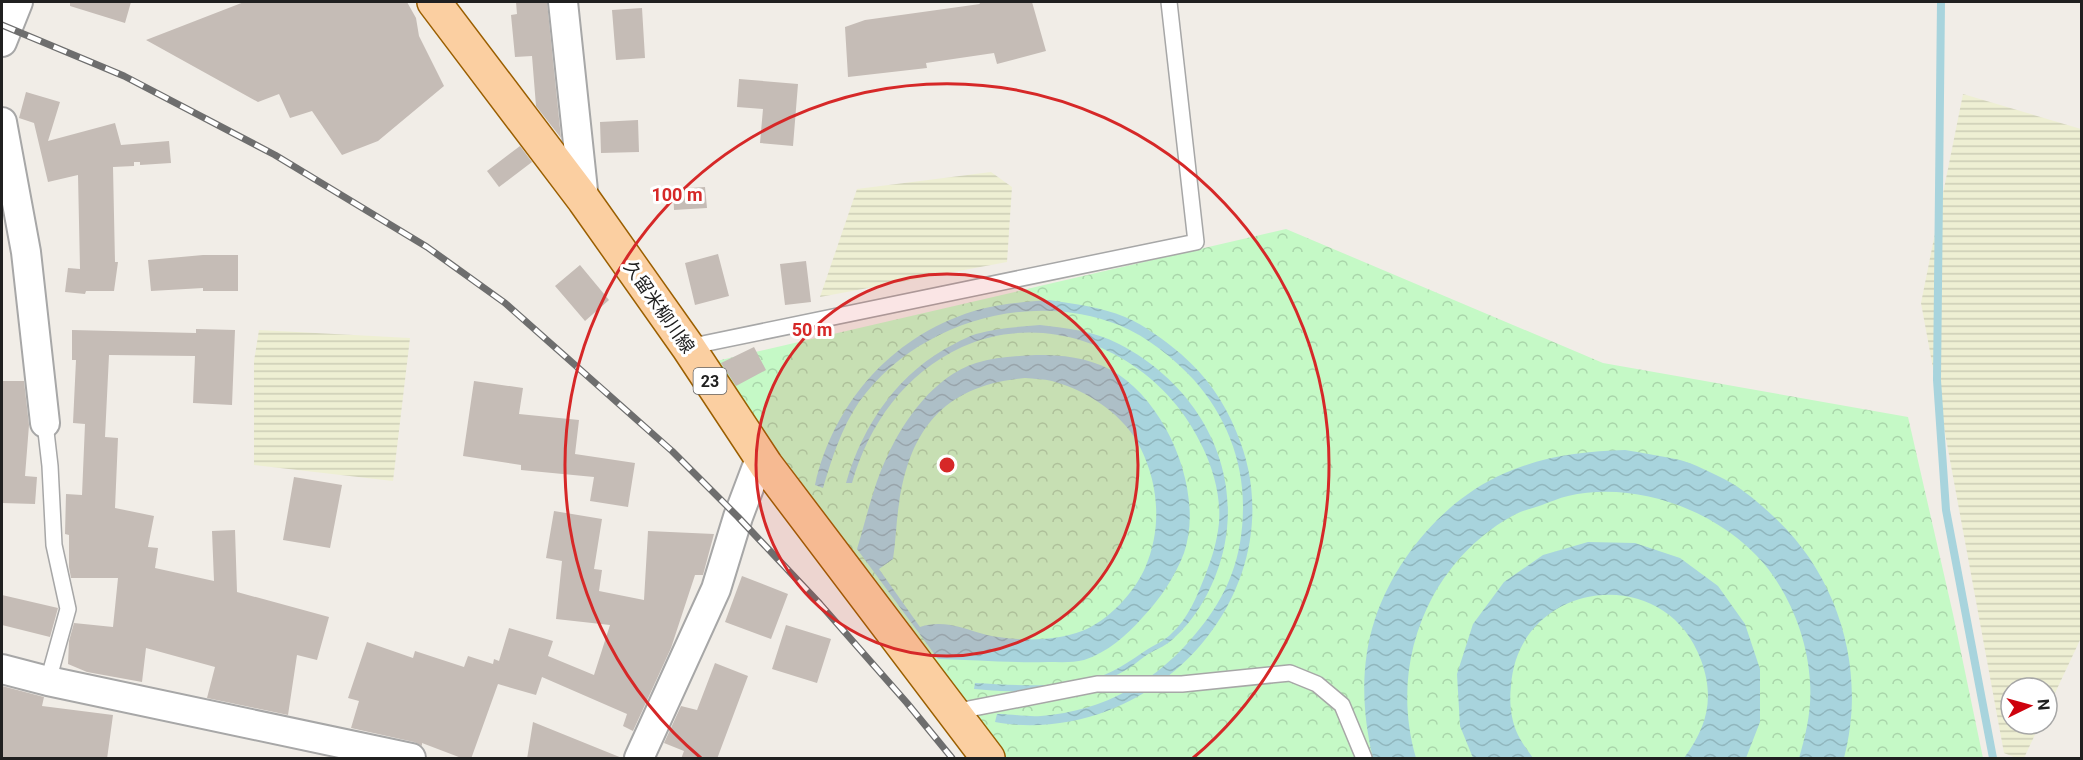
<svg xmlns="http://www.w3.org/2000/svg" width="2083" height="760" font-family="Roboto,'Noto Sans JP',sans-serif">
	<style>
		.farmland { fill: url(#farmland-rules) }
		.park { fill: url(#park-crowns) }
		.water { fill: url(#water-waves); fill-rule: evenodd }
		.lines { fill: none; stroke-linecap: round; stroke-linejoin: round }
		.stream { stroke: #a8d4dd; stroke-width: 8 }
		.building { fill: #c5bcb6 }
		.service-casing { stroke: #a7a7a7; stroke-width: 18 }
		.minor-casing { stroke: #a7a7a7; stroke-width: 32 }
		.primary-casing { stroke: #9b5f01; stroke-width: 36 }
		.service { stroke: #fff; stroke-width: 15 }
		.minor { stroke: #fff; stroke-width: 28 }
		.primary { stroke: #fbcfa1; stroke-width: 33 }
		.rail-casing { stroke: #6e6e6e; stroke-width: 7 }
		.rail { stroke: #fff; stroke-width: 4.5; stroke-dasharray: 14; stroke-linecap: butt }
		.ring { fill: none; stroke: #d62828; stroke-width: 3 }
		.labels { text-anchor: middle; stroke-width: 6; stroke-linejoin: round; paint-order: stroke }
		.shield { fill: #fff; stroke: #636363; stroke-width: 1.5 }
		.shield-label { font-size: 16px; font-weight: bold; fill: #202020 }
		.street-label { font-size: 18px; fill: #202020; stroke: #fff }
		.centre { fill: #d62828; stroke: #fff; stroke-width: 3 }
		.ring-label { font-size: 18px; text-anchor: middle; font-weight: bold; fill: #d62828; stroke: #fff; stroke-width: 6; stroke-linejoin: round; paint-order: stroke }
	</style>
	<defs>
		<pattern id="farmland-rules" width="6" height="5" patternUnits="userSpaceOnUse" patternTransform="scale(1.5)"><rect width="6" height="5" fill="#eeefd3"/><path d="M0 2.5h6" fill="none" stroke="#cccdb5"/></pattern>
		<pattern id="park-crowns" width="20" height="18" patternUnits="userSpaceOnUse" patternTransform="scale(1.5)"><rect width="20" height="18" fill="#c5f9c6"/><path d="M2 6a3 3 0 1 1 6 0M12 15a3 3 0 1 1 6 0" fill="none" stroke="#a9d5aa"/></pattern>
		<pattern id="water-waves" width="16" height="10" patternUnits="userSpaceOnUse" patternTransform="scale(1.5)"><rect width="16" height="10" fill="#a8d4dd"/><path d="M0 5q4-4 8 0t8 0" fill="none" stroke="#90b6bd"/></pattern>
	</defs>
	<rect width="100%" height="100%" fill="#f1ede7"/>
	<path class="farmland" d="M 1963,94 L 2081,129 L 2081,638 L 2047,710 L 2047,688 L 2011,688 L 2011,724 L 2040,724 L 2024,758 L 2016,758 L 2004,753 L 1921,303 Z
		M 991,172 L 1012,187 L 1007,262 L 820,297 L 857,189 Z
		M 259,330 L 410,338 L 393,481 L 254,465 L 254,361 Z"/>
	<path class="park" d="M 1286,229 L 1603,363 L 1908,417 L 1953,614 L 1983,758 L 1006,758 L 708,363 Z"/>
	<path class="water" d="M 1049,300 C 1075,304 1101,307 1125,317 C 1146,326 1164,340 1181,354 C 1206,376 1224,401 1236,431 C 1285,544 1219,668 1107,711 C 1073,724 1032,729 995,722 L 997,714 C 1011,714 1027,717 1041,716 C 1104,711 1158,681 1197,632 C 1229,594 1243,555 1243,506 C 1243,459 1225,415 1194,380 C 1173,358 1148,337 1119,325 C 1028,289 916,323 859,402 C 841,429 832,458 823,488 L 815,485 C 834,400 896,332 981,309 C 1003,303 1027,302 1049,300 Z
		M 1040,325 C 1067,328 1094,331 1119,344 C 1206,389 1252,484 1215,577 C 1206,599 1193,621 1175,637 C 1168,645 1157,649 1148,654 C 1137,662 1127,671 1114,676 C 1103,680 1089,681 1078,682 C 1059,685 1039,691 1019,691 C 1004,692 989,690 974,689 L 975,683 C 1012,685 1052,688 1088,680 C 1111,675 1130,661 1148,649 C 1156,644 1165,640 1171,634 C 1188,619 1197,596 1205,576 C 1212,558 1217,542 1219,523 C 1221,498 1214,471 1203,448 C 1163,359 1055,305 962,347 C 905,373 869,424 852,483 L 846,483 C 863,424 899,371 956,343 C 962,340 969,336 976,334 C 997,328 1018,327 1040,325 Z
		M 1036,355 C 1063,355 1086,357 1111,370 C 1166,400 1205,492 1184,553 C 1175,577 1160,599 1142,618 C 1126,636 1108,652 1084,660 C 1073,663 1059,662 1048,662 C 1011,663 975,660 938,659 L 857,549 C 866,520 874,483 887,457 C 904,419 935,376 976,363 C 995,357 1016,356 1036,355 ZM 1025,378 C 1034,379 1044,379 1052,381 C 1087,390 1126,416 1141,449 C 1159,486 1162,529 1145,568 C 1134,593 1108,621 1082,631 C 1054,642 1015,641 987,635 C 964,629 944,619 920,627 L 879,569 L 893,559 C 896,541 896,522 899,504 C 910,427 946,385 1025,378 Z
		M 1625,450 C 1643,453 1662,456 1680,460 C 1695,464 1712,473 1726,480 C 1743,489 1759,503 1773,516 C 1839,576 1867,671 1844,758 L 1799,758 C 1806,734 1812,709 1810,682 C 1808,641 1791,597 1765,565 C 1720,511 1637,480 1568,496 C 1559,498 1550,502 1542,505 C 1534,508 1524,510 1516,514 C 1481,532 1452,562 1433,596 C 1406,646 1400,703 1416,758 L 1373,758 C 1362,713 1360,664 1375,619 C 1396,557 1445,499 1505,473 C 1544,456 1584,451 1625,450 Z
		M 1588,542 L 1635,543 L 1680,558 L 1718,586 L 1745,624 L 1760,669 L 1760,722 L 1746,758 L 1684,758 C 1707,727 1715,698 1701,660 C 1665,560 1518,580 1511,686 C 1509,702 1511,721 1518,735 C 1522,743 1528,751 1533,758 L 1473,758 L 1460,726 L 1457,674 L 1473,624 L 1504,582 L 1543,555 Z"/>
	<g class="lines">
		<path class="stream" d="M 1941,2 L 1937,380 L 1946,510 L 1993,758"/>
	</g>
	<path class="building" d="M 70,2 L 131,2 L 125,23 L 70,6 Z
		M 244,2 L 407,2 L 416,18 L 419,36 L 444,86 L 378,141 L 342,155 L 312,111 L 290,118 L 279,94 L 258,102 L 146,40 Z
		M 516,2 L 547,2 L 561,138 L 536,106 L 532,56 L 515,57 L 511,15 L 517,14 Z
		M 979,2 L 1032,2 L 1046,51 L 997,64 L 994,53 L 926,63 L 927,68 L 848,77 L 845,27 L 865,20 L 980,4 Z
		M 642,8 L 645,58 L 616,60 L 612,10 Z
		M 739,79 L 798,84 L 793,146 L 760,143 L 763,109 L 737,107 Z
		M 26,92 L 60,102 L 48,141 L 115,123 L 121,145 L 169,141 L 171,163 L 140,165 L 140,162 L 134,162 L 134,166 L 113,167 L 115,262 L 118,262 L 114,291 L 86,291 L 85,294 L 65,292 L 68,268 L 80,269 L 78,175 L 48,182 L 34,123 L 19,118 Z
		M 638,120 L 639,152 L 601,153 L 600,122 Z
		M 520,146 L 532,162 L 499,187 L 487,171 Z
		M 705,187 L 707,208 L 674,210 L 673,189 Z
		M 718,254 L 729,296 L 695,305 L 685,263 Z
		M 203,255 L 238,255 L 238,291 L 203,291 L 203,288 L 151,291 L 148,260 Z
		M 806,261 L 811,302 L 785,305 L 780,264 Z
		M 580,265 L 609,300 L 585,321 L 555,286 Z
		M 196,329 L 235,330 L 232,405 L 193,403 L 195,356 L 109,355 L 105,437 L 118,438 L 115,508 L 154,516 L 148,547 L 158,548 L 155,568 L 214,581 L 212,531 L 235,530 L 237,592 L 329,617 L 317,660 L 297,655 L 288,715 L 207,698 L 215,667 L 146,648 L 142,682 L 87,672 L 68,664 L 69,641 L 74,623 L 113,627 L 118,578 L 71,578 L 69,567 L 69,535 L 65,534 L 66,494 L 82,495 L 85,424 L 73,423 L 76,360 L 72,360 L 72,330 L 196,333 Z
		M 754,347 L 766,370 L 736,386 L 721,363 Z
		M 2,381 L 24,381 L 29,425 L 25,476 L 37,477 L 35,504 L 2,503 Z
		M 474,381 L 523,388 L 519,414 L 579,420 L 575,454 L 635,463 L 628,507 L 590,501 L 594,477 L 521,470 L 521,465 L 463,456 Z
		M 294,477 L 342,485 L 330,548 L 283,540 Z
		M 554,511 L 602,519 L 594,569 L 602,570 L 599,591 L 644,600 L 648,531 L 714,534 L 703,575 L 695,575 L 671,648 L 633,731 L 623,726 L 627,714 L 542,677 L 536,695 L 498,684 L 471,759 L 464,759 L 422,743 L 422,746 L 414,742 L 351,728 L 359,701 L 348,698 L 367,642 L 413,658 L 415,651 L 464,667 L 468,656 L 493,664 L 494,659 L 499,661 L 509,628 L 553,641 L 548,656 L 594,675 L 610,625 L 556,619 L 562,561 L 546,558 Z
		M 742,576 L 788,594 L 771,639 L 725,622 Z
		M 2,595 L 58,608 L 50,637 L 2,625 Z
		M 786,625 L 831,639 L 817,683 L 772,669 Z
		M 715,663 L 748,676 L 717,759 L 681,759 L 684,751 L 664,743 L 681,706 L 697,710 Z
		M 2,686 L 44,697 L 42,706 L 113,715 L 107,759 L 2,759 Z
		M 533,722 L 622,758 L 622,759 L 527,759 Z"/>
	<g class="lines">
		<g class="service-casing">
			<path id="service" d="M 688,347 L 1196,242 L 1169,2
				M 45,423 L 50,466 L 54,545 L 68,609 L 48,681
				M 953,712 L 1097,684 L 1182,684 L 1290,673 L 1317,684 L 1342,705 L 1364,758"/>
		</g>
		<g class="minor-casing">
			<path id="minor" d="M 563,2 L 584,200
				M 2,42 L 18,2
				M 2,122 L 26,252 L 45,423
				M 2,669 L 48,681 L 411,758
				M 639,758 L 716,589 L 738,517 L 758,464 L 766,465"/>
		</g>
		<g class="primary-casing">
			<path id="primary" d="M 434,2 L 584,200 L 688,347 L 766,465 L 988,758"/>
		</g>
		<use href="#service" class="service"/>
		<use href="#minor" class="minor"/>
		<use href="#primary" class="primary"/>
		<g class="rail-casing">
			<path id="rail" d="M 2,25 L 124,76 L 275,155 L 427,247 L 505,303 L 672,451 L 738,517 L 820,604 L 907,703 L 952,758"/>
		</g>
		<use href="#rail" class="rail"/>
	</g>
	<circle cx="947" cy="465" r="191" fill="#d62828" fill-opacity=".12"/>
	<g class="ring">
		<circle cx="947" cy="465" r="191"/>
		<path d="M701 758A382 382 0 1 1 1193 758"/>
	</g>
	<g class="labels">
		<rect class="shield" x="693.5" y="368" width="33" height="26" rx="4.5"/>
		<g class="shield-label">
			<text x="710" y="387">23</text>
		</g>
		<g class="street-label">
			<text transform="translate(659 307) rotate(55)" y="6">久留米柳川線</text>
		</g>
	</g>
	<circle cx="947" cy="465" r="9" class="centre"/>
	<g class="ring-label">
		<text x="677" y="201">100 m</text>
		<text x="812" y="336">50 m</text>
	</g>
	<rect width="2083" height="760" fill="none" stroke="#202020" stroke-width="6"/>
	<g transform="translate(2029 706) rotate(85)"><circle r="28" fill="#ffffff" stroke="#a6a6a6" stroke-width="1.5"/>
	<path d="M0-4.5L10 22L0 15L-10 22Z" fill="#ce020d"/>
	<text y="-9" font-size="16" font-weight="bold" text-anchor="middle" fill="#202020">N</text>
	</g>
</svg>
